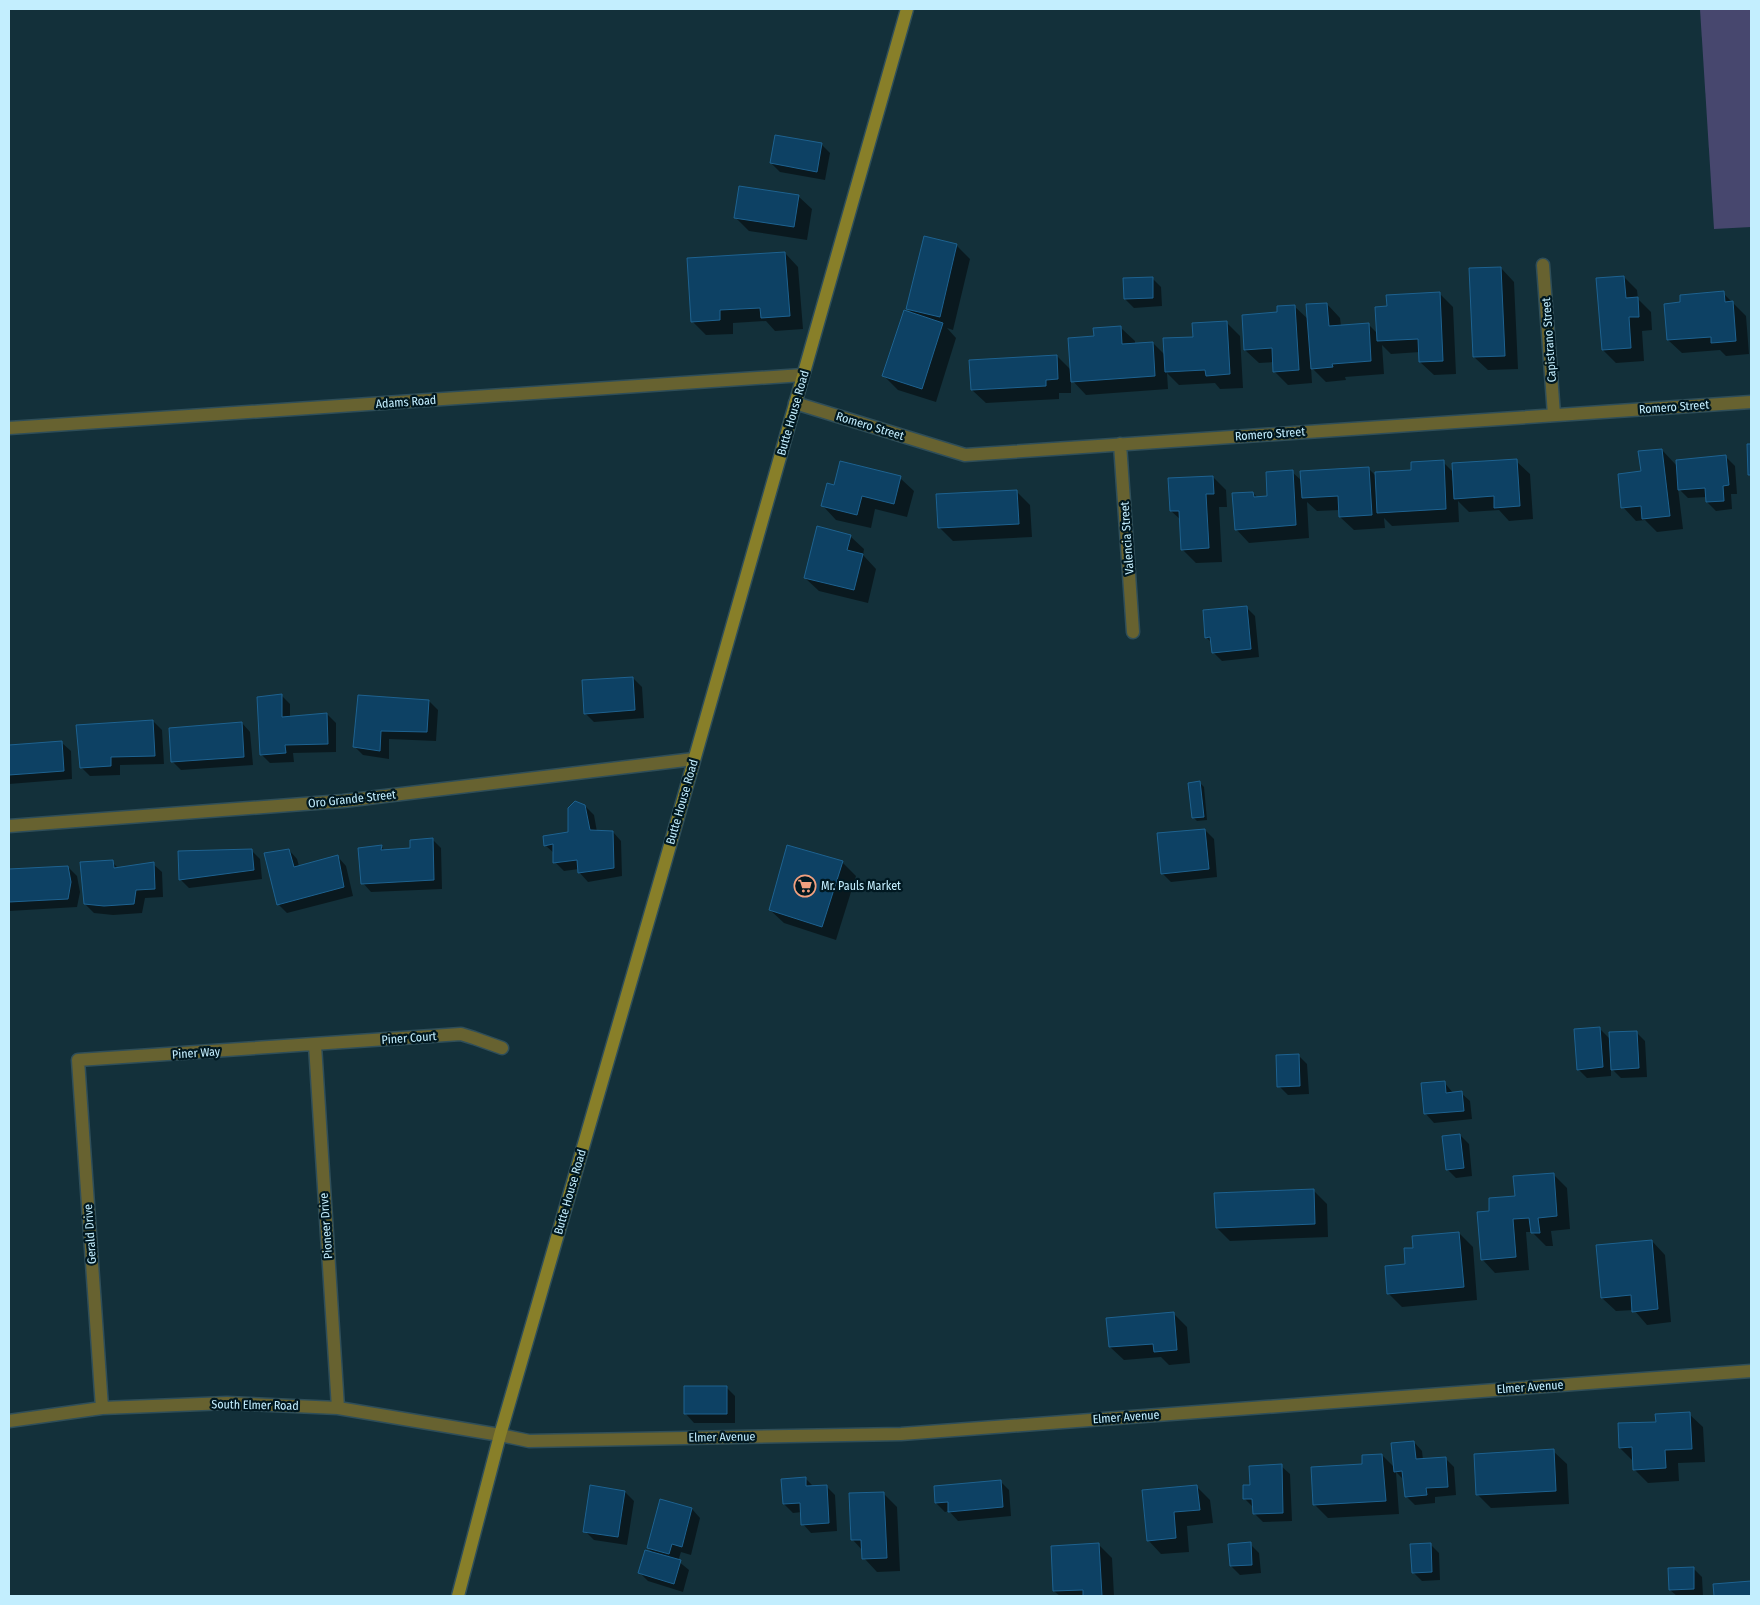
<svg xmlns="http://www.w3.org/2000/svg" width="1760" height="1605" font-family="'Fira Sans Condensed',sans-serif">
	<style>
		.green { fill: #47476e }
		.shadow { fill: #0007 }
		.building { fill: #0d4164; stroke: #1e6290 }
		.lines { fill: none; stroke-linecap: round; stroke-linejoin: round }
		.minor-casing { stroke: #2f4e59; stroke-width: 15 }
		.secondary-casing { stroke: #2f4e59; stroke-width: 15 }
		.minor { stroke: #676230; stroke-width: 12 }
		.secondary { stroke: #887f29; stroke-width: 12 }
		.labels { text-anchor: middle; stroke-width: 4.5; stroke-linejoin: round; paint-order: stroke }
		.street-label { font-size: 12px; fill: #c3eefe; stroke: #001821 }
		.poi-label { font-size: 12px; fill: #c3eefe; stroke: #001821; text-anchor: start }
	</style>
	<rect width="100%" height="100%" fill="#13303a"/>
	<path class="green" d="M 1700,9 L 1751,9 L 1751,227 L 1714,229 Z"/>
	<path class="shadow" d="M 821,144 L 830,153 L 825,180 L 780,172 L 771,163 Z
		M 798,196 L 812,209 L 807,240 L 749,231 L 735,217 Z
		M 925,238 L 957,246 L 970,259 L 953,330 L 947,328 L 956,338 L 936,402 L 898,390 L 884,376 L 914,315 L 907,308 Z
		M 785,253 L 798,267 L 803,329 L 775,331 L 766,321 L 733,323 L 733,334 L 706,335 L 693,322 Z
		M 1501,268 L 1514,282 L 1518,369 L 1488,370 L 1474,357 Z
		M 1624,277 L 1637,290 L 1638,299 L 1651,312 L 1652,330 L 1642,331 L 1644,361 L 1616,363 L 1603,350 Z
		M 1152,278 L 1161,287 L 1162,306 L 1134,308 L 1125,299 Z
		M 1439,293 L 1453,307 L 1456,374 L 1434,375 L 1420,362 L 1420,352 L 1391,354 L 1382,345 L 1384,374 L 1345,377 L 1346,380 L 1326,382 L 1311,367 L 1312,383 L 1288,385 L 1274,371 L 1274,362 L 1259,363 L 1245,350 L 1279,314 L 1294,306 L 1309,320 L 1327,304 L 1340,318 L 1341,326 L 1368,324 L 1377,333 L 1388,307 Z
		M 1723,293 L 1746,316 L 1749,354 L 1726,356 L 1720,350 L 1682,353 L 1668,340 L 1682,303 Z
		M 1227,323 L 1240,336 L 1243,388 L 1220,389 L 1215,383 L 1179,385 L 1167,373 L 1168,389 L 1086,395 L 1071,379 L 1071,393 L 1059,393 L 1059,399 L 986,403 L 972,390 L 1057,356 L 1072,371 L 1095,338 L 1121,328 L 1135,341 L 1135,344 L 1153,343 L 1165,355 L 1194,338 Z
		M 1662,450 L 1677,466 L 1726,457 L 1735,466 L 1737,494 L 1731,494 L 1732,509 L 1716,511 L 1707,502 L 1707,497 L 1688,498 L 1678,488 L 1683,529 L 1657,532 L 1645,520 L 1636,521 L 1623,507 L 1642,472 Z
		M 1516,461 L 1530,474 L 1533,519 L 1509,521 L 1499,510 L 1469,512 L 1458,501 L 1459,522 L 1392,526 L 1384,518 L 1385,528 L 1354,530 L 1340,517 L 1340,510 L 1317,511 L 1307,502 L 1309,538 L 1249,543 L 1236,529 L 1253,493 L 1258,498 L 1269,497 L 1292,472 L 1302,481 L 1368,468 L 1377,477 L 1413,471 L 1443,462 L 1453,472 Z
		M 1213,477 L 1226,490 L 1227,507 L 1219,507 L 1222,562 L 1196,563 L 1182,549 L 1181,520 L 1171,511 Z
		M 900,478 L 914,491 L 907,517 L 875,509 L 871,528 L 836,520 L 823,506 L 835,486 Z
		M 1016,491 L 1030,505 L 1032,537 L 953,541 L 939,527 Z
		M 850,536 L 864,549 L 863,555 L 876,569 L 868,603 L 819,591 L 805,578 Z
		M 1246,607 L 1255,616 L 1259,657 L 1222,661 L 1213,652 L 1212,643 L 1206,637 Z
		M 633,678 L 642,687 L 644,718 L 594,722 L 585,713 Z
		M 281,695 L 290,704 L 290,717 L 327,714 L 336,723 L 336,752 L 293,753 L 294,762 L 270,763 L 261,754 Z
		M 429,701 L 438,710 L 436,741 L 389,739 L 389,759 L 363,755 L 354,746 Z
		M 153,721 L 162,730 L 164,764 L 120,765 L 120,775 L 90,776 L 81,767 Z
		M 242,723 L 250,732 L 253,765 L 181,770 L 172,761 Z
		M 62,743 L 71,751 L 72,779 L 9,784 L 9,746 Z
		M 1200,783 L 1204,787 L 1207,820 L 1197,821 L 1193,817 Z
		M 585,806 L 594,815 L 597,832 L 613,832 L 621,841 L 622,876 L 588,882 L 580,873 L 579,869 L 564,871 L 555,862 L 555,854 L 545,845 L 569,834 Z
		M 1205,830 L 1214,839 L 1217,877 L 1171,882 L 1162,873 Z
		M 432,839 L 441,848 L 442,889 L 371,892 L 363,883 L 381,847 L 386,851 L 411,850 Z
		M 251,850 L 260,859 L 262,879 L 189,888 L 180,879 Z
		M 289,850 L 297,859 L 299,866 L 338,857 L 346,866 L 353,896 L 287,913 L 278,904 Z
		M 112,862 L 119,869 L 153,864 L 162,872 L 163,897 L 145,898 L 142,913 L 113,915 L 94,913 L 85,904 Z
		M 842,862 L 856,876 L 836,940 L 784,923 L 770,910 Z
		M 68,867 L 77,876 L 80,892 L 77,907 L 9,911 L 9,871 Z
		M 1599,1028 L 1610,1039 L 1636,1032 L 1645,1041 L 1647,1077 L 1621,1078 L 1611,1068 L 1611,1076 L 1587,1078 L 1578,1069 Z
		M 1298,1055 L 1307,1064 L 1309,1094 L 1288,1095 L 1279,1086 Z
		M 1444,1082 L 1453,1093 L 1461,1093 L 1470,1101 L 1472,1119 L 1434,1123 L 1426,1114 Z
		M 1460,1135 L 1469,1144 L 1472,1176 L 1456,1178 L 1447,1169 Z
		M 1553,1174 L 1567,1188 L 1570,1229 L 1551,1231 L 1553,1246 L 1546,1246 L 1532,1232 L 1526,1232 L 1529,1270 L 1495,1273 L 1482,1259 L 1491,1212 Z
		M 1313,1190 L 1327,1204 L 1328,1237 L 1230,1241 L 1217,1228 Z
		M 1459,1233 L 1473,1247 L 1477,1300 L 1402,1307 L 1388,1293 L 1407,1266 L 1414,1249 Z
		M 1652,1241 L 1665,1255 L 1671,1322 L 1647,1325 L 1634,1310 L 1616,1311 L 1602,1298 Z
		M 1173,1313 L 1187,1327 L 1190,1363 L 1169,1365 L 1161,1357 L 1124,1360 L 1110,1347 Z
		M 726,1387 L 735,1396 L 735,1423 L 694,1423 L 686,1414 Z
		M 1689,1414 L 1703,1427 L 1705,1462 L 1678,1463 L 1679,1481 L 1648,1483 L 1634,1469 L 1634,1462 L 1620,1448 L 1657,1423 Z
		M 1414,1442 L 1422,1451 L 1423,1460 L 1445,1458 L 1454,1467 L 1456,1495 L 1435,1497 L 1435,1503 L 1415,1505 L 1406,1496 L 1405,1481 L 1396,1472 L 1399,1514 L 1328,1518 L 1315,1505 L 1363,1465 L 1382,1455 L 1395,1468 Z
		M 1553,1451 L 1567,1464 L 1569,1504 L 1491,1508 L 1477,1494 Z
		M 1281,1466 L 1290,1474 L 1292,1521 L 1263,1522 L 1254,1513 L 1254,1508 L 1245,1499 L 1251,1486 Z
		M 806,1479 L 814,1487 L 826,1486 L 835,1495 L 837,1531 L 811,1533 L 803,1524 L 802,1512 L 793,1513 L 784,1504 Z
		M 1000,1481 L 1009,1490 L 1011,1516 L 958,1521 L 949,1511 L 945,1512 L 936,1503 Z
		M 1197,1487 L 1210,1500 L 1213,1523 L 1187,1526 L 1189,1552 L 1161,1554 L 1148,1540 Z
		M 625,1492 L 634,1501 L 627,1545 L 594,1540 L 585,1531 Z
		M 883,1493 L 897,1507 L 900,1571 L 877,1572 L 864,1558 L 863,1551 L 853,1540 Z
		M 692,1509 L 700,1518 L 691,1555 L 681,1552 L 678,1561 L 689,1570 L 683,1592 L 648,1581 L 639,1572 L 654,1554 L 648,1548 Z
		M 1250,1544 L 1259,1553 L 1261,1573 L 1240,1575 L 1231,1566 Z
		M 1430,1544 L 1439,1553 L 1440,1580 L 1422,1581 L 1413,1572 Z
		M 1099,1545 L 1112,1558 L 1114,1596 L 1060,1596 L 1054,1591 Z
		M 1693,1568 L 1702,1577 L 1703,1596 L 1677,1596 L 1670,1590 Z
		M 1751,1582 L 1751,1596 L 1715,1596 L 1714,1585 Z"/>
	<path class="building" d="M 775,135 L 822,143 L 817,172 L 770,163 Z
		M 739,186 L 799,195 L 794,227 L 734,218 Z
		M 924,236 L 957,244 L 940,317 L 906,309 Z
		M 785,252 L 790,316 L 761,318 L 760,308 L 720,310 L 720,320 L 691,322 L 687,258 Z
		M 1501,267 L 1505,356 L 1473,357 L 1469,268 Z
		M 1624,276 L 1626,298 L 1638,297 L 1639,317 L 1629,317 L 1631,348 L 1602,350 L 1596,278 Z
		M 1153,277 L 1153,298 L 1124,299 L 1123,278 Z
		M 1724,291 L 1725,302 L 1733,301 L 1736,341 L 1711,343 L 1711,337 L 1667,340 L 1664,304 L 1680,302 L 1680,295 Z
		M 1440,292 L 1443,361 L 1419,362 L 1418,339 L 1377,341 L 1375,307 L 1387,306 L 1386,295 Z
		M 1327,303 L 1329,326 L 1369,323 L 1371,361 L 1332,364 L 1333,367 L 1311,369 L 1306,304 Z
		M 1295,305 L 1299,370 L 1273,372 L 1272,348 L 1244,350 L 1242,315 L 1277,312 L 1277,306 Z
		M 904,310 L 943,323 L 922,389 L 882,376 Z
		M 1227,321 L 1230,374 L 1206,376 L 1205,370 L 1165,372 L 1163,338 L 1193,337 L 1192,323 Z
		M 1121,326 L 1122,344 L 1153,342 L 1155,376 L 1071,382 L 1068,338 L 1094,336 L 1093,328 Z
		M 1057,355 L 1058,379 L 1046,380 L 1046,386 L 971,390 L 969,360 Z
		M 1747,444 L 1751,444 L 1751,475 L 1748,475 Z
		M 1662,449 L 1670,516 L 1642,519 L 1641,506 L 1621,508 L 1618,474 L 1641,471 L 1638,451 Z
		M 1726,455 L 1729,485 L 1723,486 L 1724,501 L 1706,502 L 1705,488 L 1678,490 L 1676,460 Z
		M 1517,459 L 1520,506 L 1494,508 L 1494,496 L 1454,499 L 1452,463 Z
		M 1444,460 L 1446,509 L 1377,513 L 1375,472 L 1411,470 L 1411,462 Z
		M 840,461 L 901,476 L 894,504 L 862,496 L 857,515 L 821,506 L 827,483 L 834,485 Z
		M 1369,467 L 1372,515 L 1339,517 L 1338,496 L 1302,498 L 1300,471 Z
		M 1293,470 L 1296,525 L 1235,530 L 1232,493 L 1253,492 L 1254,497 L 1267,496 L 1266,472 Z
		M 1213,476 L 1214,494 L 1206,494 L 1209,548 L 1181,550 L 1179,511 L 1170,511 L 1168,478 Z
		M 1017,490 L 1019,524 L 938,528 L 936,494 Z
		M 817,526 L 851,535 L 847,550 L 863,554 L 854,590 L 804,578 Z
		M 1247,606 L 1251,649 L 1212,653 L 1210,637 L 1205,638 L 1203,610 Z
		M 633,677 L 635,710 L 584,714 L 582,680 Z
		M 282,694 L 282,717 L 327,713 L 328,744 L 285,745 L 286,753 L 260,755 L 257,697 Z
		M 358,695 L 429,700 L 427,732 L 381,731 L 380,751 L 353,747 Z
		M 153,720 L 155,756 L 111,757 L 111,766 L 80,768 L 76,725 Z
		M 242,722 L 244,757 L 171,762 L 169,728 Z
		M 62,741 L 64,771 L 9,775 L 9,745 Z
		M 1200,781 L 1204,817 L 1192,818 L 1188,783 Z
		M 575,801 L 585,805 L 590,830 L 613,831 L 614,868 L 578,873 L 577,860 L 553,863 L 553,844 L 544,846 L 543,836 L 568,832 L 568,808 Z
		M 1205,829 L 1209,869 L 1161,874 L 1157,833 Z
		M 433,838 L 434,880 L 361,884 L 358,848 L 382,845 L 381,850 L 410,848 L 410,840 Z
		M 787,845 L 843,861 L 822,927 L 769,910 Z
		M 252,849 L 254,870 L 179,880 L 178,851 Z
		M 289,849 L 294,867 L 338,855 L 344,887 L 277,905 L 264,853 Z
		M 113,860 L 114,868 L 154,862 L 155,889 L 136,890 L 134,904 L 104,906 L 84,904 L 80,862 Z
		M 68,866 L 71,882 L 68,899 L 9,902 L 9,869 Z
		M 1600,1027 L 1603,1067 L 1577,1070 L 1574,1029 Z
		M 1637,1031 L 1639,1068 L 1611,1070 L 1609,1032 Z
		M 1299,1054 L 1300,1086 L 1277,1087 L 1276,1055 Z
		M 1445,1081 L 1446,1093 L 1462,1091 L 1464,1111 L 1424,1114 L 1421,1083 Z
		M 1460,1134 L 1464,1168 L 1446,1170 L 1442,1136 Z
		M 1554,1173 L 1557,1216 L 1538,1218 L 1540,1233 L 1531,1233 L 1529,1218 L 1513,1219 L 1516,1257 L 1481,1260 L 1477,1212 L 1489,1211 L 1489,1198 L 1515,1196 L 1513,1176 Z
		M 1314,1189 L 1315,1224 L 1216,1228 L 1214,1193 Z
		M 1459,1232 L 1464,1287 L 1387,1294 L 1385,1266 L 1405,1264 L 1404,1248 L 1413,1248 L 1412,1236 Z
		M 1652,1240 L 1658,1309 L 1632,1312 L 1631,1295 L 1601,1298 L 1596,1245 Z
		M 1174,1312 L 1177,1350 L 1154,1352 L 1153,1344 L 1109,1347 L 1106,1318 Z
		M 684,1386 L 727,1386 L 727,1414 L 684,1414 Z
		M 1690,1412 L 1692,1449 L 1665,1450 L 1666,1468 L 1633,1470 L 1632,1447 L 1619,1448 L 1618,1423 L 1656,1422 L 1655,1414 Z
		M 1414,1441 L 1416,1459 L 1446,1457 L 1448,1487 L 1426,1488 L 1427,1495 L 1405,1497 L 1402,1471 L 1394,1472 L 1391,1443 Z
		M 1554,1449 L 1556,1491 L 1476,1495 L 1474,1454 Z
		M 1382,1454 L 1386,1501 L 1313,1505 L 1311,1467 L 1362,1464 L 1362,1455 Z
		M 1282,1464 L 1283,1513 L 1253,1514 L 1252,1499 L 1243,1499 L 1243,1485 L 1250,1485 L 1249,1466 Z
		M 806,1477 L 806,1486 L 827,1485 L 829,1523 L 801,1525 L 800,1503 L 783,1504 L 781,1479 Z
		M 1001,1480 L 1003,1507 L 948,1512 L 948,1502 L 935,1503 L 934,1486 Z
		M 590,1485 L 625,1491 L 618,1537 L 583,1532 Z
		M 1197,1485 L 1200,1510 L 1174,1512 L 1176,1538 L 1147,1541 L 1142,1490 Z
		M 884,1492 L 887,1558 L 862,1559 L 861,1540 L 851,1540 L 849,1493 Z
		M 660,1499 L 692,1508 L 682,1547 L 672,1544 L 669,1554 L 647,1548 Z
		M 1251,1542 L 1252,1565 L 1230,1566 L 1228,1544 Z
		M 1099,1543 L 1102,1596 L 1083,1596 L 1083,1590 L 1053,1591 L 1051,1546 Z
		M 1431,1543 L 1432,1572 L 1412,1573 L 1410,1544 Z
		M 645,1550 L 681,1560 L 674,1584 L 638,1573 Z
		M 1694,1567 L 1694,1589 L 1669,1590 L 1668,1568 Z
		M 1751,1581 L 1751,1596 L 1714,1596 L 1713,1584 Z"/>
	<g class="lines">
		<g class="minor-casing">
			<path id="minor" d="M 1543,265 L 1554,415
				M 795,403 L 965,455 L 1751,402
				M 9,428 L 803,375
				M 1120,444 L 1133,632
				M 9,826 L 343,801 L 694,759
				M 315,1045 L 338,1408
				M 102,1408 L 78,1060 L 461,1034 L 474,1038 L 502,1048
				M 9,1421 L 102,1408 L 227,1403 L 338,1408 L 500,1435 L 529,1441 L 901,1434 L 1751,1371"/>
		</g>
		<g class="secondary-casing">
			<path id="secondary" d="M 458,1596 L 500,1435 L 665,863 L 907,9"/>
		</g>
		<use href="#minor" class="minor"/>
		<use href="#secondary" class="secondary"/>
	</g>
	<defs>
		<g id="supermarket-ring" transform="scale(1.125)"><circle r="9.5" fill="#001821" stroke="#f2a07f" stroke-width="1.5"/><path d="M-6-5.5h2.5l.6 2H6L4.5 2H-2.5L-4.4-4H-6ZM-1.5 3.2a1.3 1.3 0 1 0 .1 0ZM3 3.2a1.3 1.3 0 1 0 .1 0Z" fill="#f2a07f"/></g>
	</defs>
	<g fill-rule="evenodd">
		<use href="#supermarket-ring" x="805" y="886"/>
	</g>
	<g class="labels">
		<g class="street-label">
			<text transform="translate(1549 340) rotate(-94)" y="4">Capistrano Street</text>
			<text transform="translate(406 402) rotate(-4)" y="4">Adams Road</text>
			<text transform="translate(1674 407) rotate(-4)" y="4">Romero Street</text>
			<text transform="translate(793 413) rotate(-74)" y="4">Butte House Road</text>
			<text transform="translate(870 426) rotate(17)" y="4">Romero Street</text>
			<text transform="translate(1270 434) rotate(-4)" y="4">Romero Street</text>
			<text transform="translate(1127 538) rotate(-94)" y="4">Valencia Street</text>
			<text transform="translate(352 799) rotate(-6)" y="4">Oro Grande Street</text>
			<text transform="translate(682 802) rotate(-74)" y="4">Butte House Road</text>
			<text transform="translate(409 1038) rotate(-4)" y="4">Piner Court</text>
			<text transform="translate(196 1053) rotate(-4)" y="4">Piner Way</text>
			<text transform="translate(570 1192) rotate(-74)" y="4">Butte House Road</text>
			<text transform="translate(326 1226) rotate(-94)" y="4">Pioneer Drive</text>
			<text transform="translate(90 1234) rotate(-94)" y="4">Gerald Drive</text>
			<text transform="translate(1530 1387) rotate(-4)" y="4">Elmer Avenue</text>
			<text transform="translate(255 1405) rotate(1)" y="4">South Elmer Road</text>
			<text transform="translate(1126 1417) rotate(-4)" y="4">Elmer Avenue</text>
			<text transform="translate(722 1437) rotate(-1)" y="4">Elmer Avenue</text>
		</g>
		<g class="poi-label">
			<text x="821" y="890">Mr. Pauls Market</text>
		</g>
	</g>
	<rect width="1760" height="1605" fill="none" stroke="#c3eefe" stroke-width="20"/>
</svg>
